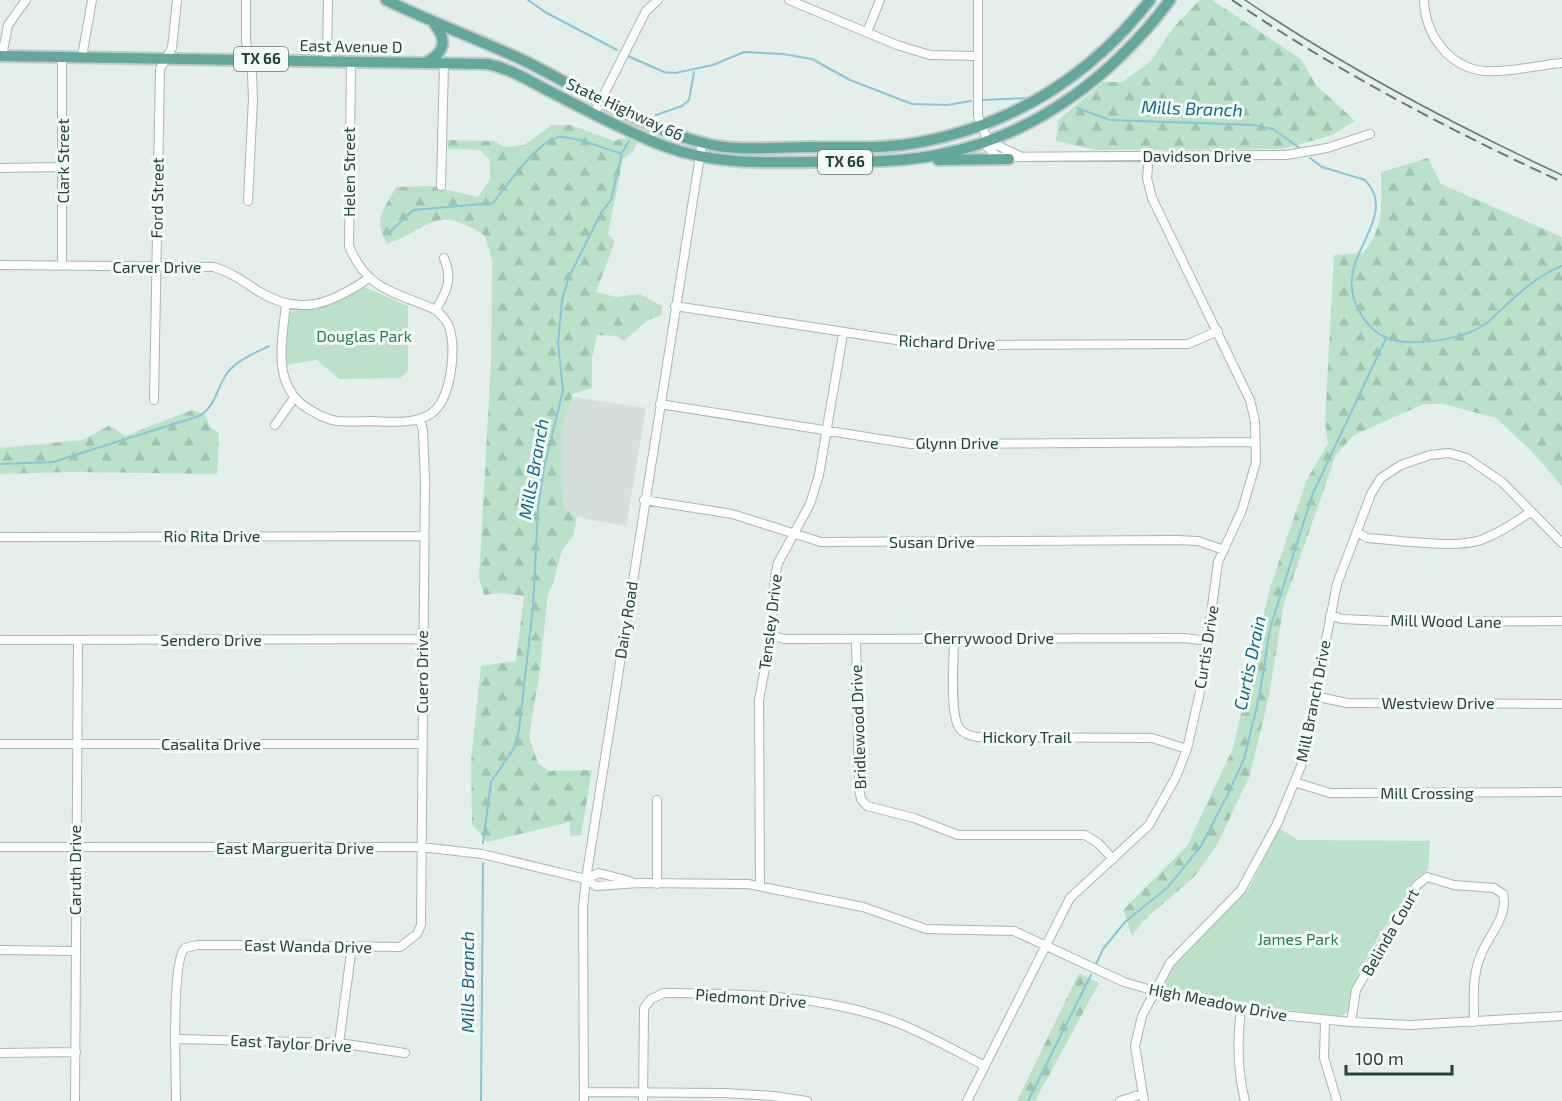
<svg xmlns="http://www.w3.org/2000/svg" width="1562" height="1101" font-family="'Exo 2',sans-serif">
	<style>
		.built { fill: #d2dfda }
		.forest { fill: url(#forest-firs) }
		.park { fill: #bbe2c9 }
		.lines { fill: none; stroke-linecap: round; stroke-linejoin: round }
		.stream { stroke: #87c5d8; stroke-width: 2 }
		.minor-casing { stroke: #a6b8b3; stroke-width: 10 }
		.major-casing { stroke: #c1cac9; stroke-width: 14 }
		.minor { stroke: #fff; stroke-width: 8 }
		.major { stroke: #64a89d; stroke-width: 10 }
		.tram { stroke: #5c7e78; stroke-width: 1.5 }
		.rail { stroke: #5c7e78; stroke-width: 2; stroke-dasharray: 12 6; stroke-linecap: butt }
		.labels { text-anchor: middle; stroke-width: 6; stroke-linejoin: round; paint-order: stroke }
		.shield { fill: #f5fbf8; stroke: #617a75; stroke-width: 1.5 }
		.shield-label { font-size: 15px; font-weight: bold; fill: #21433d }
		.street-label { font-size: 16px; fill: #21433d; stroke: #f5fbf8 }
		.park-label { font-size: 16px; fill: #277e50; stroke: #f5fbf8 }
		.water-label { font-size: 18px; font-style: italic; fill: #156885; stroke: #f5fbf8 }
	</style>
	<defs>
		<pattern id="forest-firs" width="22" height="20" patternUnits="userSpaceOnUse" patternTransform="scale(1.5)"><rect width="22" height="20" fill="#bbe2c9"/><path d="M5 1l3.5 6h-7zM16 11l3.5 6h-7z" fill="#a0c3ae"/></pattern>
	</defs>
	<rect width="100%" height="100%" fill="#e4efeb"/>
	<path class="built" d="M 572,397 L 646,408 L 626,526 L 577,517 L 565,509 L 561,482 L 562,428 Z"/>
	<path class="forest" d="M 1200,0 L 1212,0 L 1301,59 L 1316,85 L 1355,121 L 1332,135 L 1283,149 L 1096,150 L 1056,141 L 1058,120 L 1104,82 L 1122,82 L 1151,61 L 1173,28 Z
		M 552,125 L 571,125 L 614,141 L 624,138 L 638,140 L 634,150 L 623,159 L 608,234 L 615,241 L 596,292 L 616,297 L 640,294 L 662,306 L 662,315 L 648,320 L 624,341 L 617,336 L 597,335 L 592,359 L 592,388 L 573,394 L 562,428 L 561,482 L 565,509 L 577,517 L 573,536 L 562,550 L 553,584 L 548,593 L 540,669 L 529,737 L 538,763 L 549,771 L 592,770 L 581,835 L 570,836 L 570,822 L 487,842 L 472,824 L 471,761 L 481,666 L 516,661 L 524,596 L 501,593 L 484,595 L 479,578 L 491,362 L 492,260 L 485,236 C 437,203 431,228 387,244 C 372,217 385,209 396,187 L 431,186 L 478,197 L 490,179 L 490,160 L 480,150 L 448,149 L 447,140 L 494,141 L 505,147 L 524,145 Z
		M 1428,158 L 1441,184 L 1562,237 L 1562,486 L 1531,451 L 1496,418 L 1443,404 L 1424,404 L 1354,435 L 1336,455 L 1284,603 L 1269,696 L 1250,775 L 1217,845 L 1194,877 L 1144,920 L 1132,936 L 1123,910 L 1187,846 L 1233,748 L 1270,588 L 1307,479 L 1328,444 L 1325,423 L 1334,255 L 1363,253 C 1385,228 1381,203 1381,172 Z
		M 192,410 L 205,414 L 210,427 L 219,433 L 217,474 L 71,472 L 0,474 L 0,448 L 83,440 L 110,425 L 125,436 Z
		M 1079,973 L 1099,983 L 1035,1101 L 1017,1101 Z"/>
	<path class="park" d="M 365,287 L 408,306 L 408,371 L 400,378 L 339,379 L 317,360 L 284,365 L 290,312 L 338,301 Z
		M 1279,828 L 1298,840 L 1430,841 L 1428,870 L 1415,879 C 1390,921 1356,964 1347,1013 L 1341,1016 L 1286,1010 L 1165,987 L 1168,972 L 1176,960 L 1249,889 Z"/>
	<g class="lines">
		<path class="stream" d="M 528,0 L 545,12 L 617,50
			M 628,56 L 664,72 L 675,73 L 713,65 L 744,52 L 783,54 L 812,59 L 850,80 L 912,104 L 948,105 L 971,101
			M 982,100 L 1027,98
			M 1077,108 L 1110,120 L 1253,125 L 1273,129 L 1301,149
			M 656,115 L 682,106 L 689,100 L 694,72
			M 1310,158 L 1322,167 L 1365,180 C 1400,217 1339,253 1354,299 C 1359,314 1370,331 1385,337 C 1409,348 1460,340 1482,326 C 1490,322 1496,314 1503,308 C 1521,291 1539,275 1562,266
			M 388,234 L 413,210 L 493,203 C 506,187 540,136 562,137 C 581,138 602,148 620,153
			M 0,464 L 53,462 L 199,416 C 216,407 217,386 228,372 C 239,359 255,353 269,346
			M 483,843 L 491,782 L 514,748 L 519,730 L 533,607 L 538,508 L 544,467 L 563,391 L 558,343 L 562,300 L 569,277 L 601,213 L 611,200 L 622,153 L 629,141
			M 1096,964 L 1103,949 L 1125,922 L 1168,887 L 1201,846 L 1228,794 L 1244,759 L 1260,693 L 1270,628 L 1313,493 L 1386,338
			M 481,1101 L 483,863
			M 1028,1101 L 1091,975"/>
		<g class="minor-casing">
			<path id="minor" d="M 246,0 L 246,41 L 252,73 L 253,99 L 248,201
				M 789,0 L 897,45 L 930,55 L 977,56
				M 978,0 L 978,116 L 988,141 L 987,147 L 998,157 L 1286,155 L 1327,148 L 1370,134
				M 1424,0 C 1425,34 1448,67 1484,71 C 1509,73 1537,65 1562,63
				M 867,32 L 880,0
				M 2,56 L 8,25 L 26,0
				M 82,57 L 92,0
				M 327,60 L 328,0
				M 594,114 L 646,11 L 658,0
				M 988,141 L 1020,156
				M 0,168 L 63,167
				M 441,186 L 444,62
				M 0,265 L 213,267 C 229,271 243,281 258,291 C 300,317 331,304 369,278
				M 62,266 L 62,57
				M 286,305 C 282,340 272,382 304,406 C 315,413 324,419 337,421 C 349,422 362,421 374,421 C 392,422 417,424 432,413 C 451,399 457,348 449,327 C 447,320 441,315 436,310 C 396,292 367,291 349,246 L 351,61
				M 675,306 L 929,345 L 1188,344 L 1218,331
				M 436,310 C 447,290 453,280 444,258
				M 154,400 L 160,69 L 172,48 L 177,0
				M 660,404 L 911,444 L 1256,442
				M 275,425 L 294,398
				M 644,500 L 732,514 L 821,542 L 1177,540 L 1198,541 L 1224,550
				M 1357,532 L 1367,538 C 1396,540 1455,549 1481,540 C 1499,533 1515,523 1530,512
				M 0,537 L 423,536
				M 1330,615 L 1342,619 L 1405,622 L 1562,621
				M 771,635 L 784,639 L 1184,638 L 1208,641
				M 856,639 L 859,789 L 861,799 L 867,806 L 914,818 L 958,835 L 1085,835 L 1098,843 L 1113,859
				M 954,639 C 954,657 949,716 960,729 C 964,734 971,736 977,737 L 1152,738 L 1187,749
				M 0,640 L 422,639
				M 1314,696 L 1347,703 L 1562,704
				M 0,744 L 421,744
				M 1294,782 L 1330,793 L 1562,792
				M 657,800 L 657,884
				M 0,847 L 421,847 L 482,854 L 586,879 L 596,886 L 639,883 L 748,884 L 863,907 L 926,929 L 1014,931 L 1124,982 L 1172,996 L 1280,1015 L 1351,1022 L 1410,1025 L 1562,1016
				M 586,879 L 599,873 L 630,881
				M 760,886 L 759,700 L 771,635 L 775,577 L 778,563 L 810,504 L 819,475 L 843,334
				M 0,950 L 75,951
				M 1241,1009 C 1237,1041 1237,1070 1245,1101
				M 1325,1020 L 1324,1058 L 1337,1101
				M 1351,1022 L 1356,990 L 1417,885 L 1427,877 L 1454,885 L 1494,888 L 1503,894 C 1509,918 1486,937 1479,960 C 1472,979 1474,1001 1474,1022
				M 177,1039 L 339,1043 L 405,1053
				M 339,1043 L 352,946
				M 0,1053 L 76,1052
				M 584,1092 L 725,1093 L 773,1096 L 807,1101
				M 75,1101 L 78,640
				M 176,1101 C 176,1076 171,960 185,948 L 197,945 L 261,945 L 400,947 L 417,934 L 421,925 L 425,481 L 423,431 L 420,419
				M 584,1101 L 583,907 L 586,879 L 702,143
				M 643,1101 L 644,1008 L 651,999 L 664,993 C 742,994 824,994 898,1023 C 928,1035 956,1051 985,1066
				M 967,1101 L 1070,898 L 1149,825 L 1176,777 L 1187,749 L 1202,683 L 1218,562 L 1242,510 L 1256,462 L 1255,421 L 1250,400 L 1152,198 L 1147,178 L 1149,156
				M 1120,1101 L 1142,1094
				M 1144,1101 L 1135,1046 L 1142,1016 L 1170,963 L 1241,890 L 1278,822 L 1301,766 L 1337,584 L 1371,494 L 1381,478 L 1401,465 L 1430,455 L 1449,453 L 1467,458 L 1502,482 L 1562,543"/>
		</g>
		<g class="major-casing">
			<path id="major" d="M 386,0 C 433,23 481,40 527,62 C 584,91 642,128 704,143 C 737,152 773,147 808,147 C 844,147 880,149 916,143 C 1011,126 1091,76 1150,0
				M 0,56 L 487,64 C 509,68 530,81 549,91 C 587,110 624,131 664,146 C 712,164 760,163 811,162 C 855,162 899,163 942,154 C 1036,135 1114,75 1170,0
				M 427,62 C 444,52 448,41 435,25
				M 938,160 L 1009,159"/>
		</g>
		<use href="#minor" class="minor"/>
		<use href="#major" class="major"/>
		<path class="tram" d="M 1245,0 C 1346,68 1452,124 1562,175"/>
		<path class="rail" d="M 1232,0 C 1337,71 1447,129 1562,182"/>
	</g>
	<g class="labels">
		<g class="shield">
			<rect x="234" y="47" width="54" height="24" rx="4.5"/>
			<rect x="818" y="150" width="54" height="24" rx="4.5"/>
		</g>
		<g class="shield-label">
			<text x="261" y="64">TX 66</text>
			<text x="845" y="167">TX 66</text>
		</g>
		<g class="street-label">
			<text transform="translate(351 46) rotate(1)" y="6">East Avenue D</text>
			<text transform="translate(625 109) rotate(25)" y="6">State Highway 66</text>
			<text x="1197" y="162">Davidson Drive</text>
			<text transform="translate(63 161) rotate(-90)" y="6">Clark Street</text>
			<text transform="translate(349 172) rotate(-90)" y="6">Helen Street</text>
			<text transform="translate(157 198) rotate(-89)" y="6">Ford Street</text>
			<text x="157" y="273">Carver Drive</text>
			<text transform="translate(947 342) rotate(2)" y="6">Richard Drive</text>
			<text x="957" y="449">Glynn Drive</text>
			<text x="212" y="542">Rio Rita Drive</text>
			<text x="932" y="548">Susan Drive</text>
			<text transform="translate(626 620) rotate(-81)" y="6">Dairy Road</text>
			<text transform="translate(1446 621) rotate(1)" y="6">Mill Wood Lane</text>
			<text transform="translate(770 622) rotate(-83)" y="6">Tensley Drive</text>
			<text x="989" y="644">Cherrywood Drive</text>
			<text x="211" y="646">Sendero Drive</text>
			<text transform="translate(1206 647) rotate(-81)" y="6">Curtis Drive</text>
			<text transform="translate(422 672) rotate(-90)" y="6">Cuero Drive</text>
			<text transform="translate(1313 701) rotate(-79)" y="6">Mill Branch Drive</text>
			<text x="1438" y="709">Westview Drive</text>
			<text transform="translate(858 727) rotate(-92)" y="6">Bridlewood Drive</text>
			<text x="1027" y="743">Hickory Trail</text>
			<text x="211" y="750">Casalita Drive</text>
			<text x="1427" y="799">Mill Crossing</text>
			<text x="295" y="854">East Marguerita Drive</text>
			<text transform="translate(75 870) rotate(-90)" y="6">Caruth Drive</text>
			<text transform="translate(1390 932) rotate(-60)" y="6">Belinda Court</text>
			<text transform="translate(308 946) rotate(1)" y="6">East Wanda Drive</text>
			<text transform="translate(751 998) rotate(4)" y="6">Piedmont Drive</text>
			<text transform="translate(1218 1002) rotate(11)" y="6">High Meadow Drive</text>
			<text transform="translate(291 1043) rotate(3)" y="6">East Taylor Drive</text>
		</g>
		<g class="park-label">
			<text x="364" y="342">Douglas Park</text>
			<text x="1298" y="945">James Park</text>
		</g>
		<g class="water-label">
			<text transform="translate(1192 109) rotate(2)" y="6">Mills Branch</text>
			<text transform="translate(534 469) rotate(-80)" y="6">Mills Branch</text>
			<text transform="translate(1250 663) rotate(-78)" y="6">Curtis Drain</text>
			<text transform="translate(468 982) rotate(-90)" y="6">Mills Branch</text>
		</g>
	</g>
	<path d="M1346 1065v9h106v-9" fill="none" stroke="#21433d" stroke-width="3"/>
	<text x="1355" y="1065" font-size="18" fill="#21433d" stroke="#f5fbf8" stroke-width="4.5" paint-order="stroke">100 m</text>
</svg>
